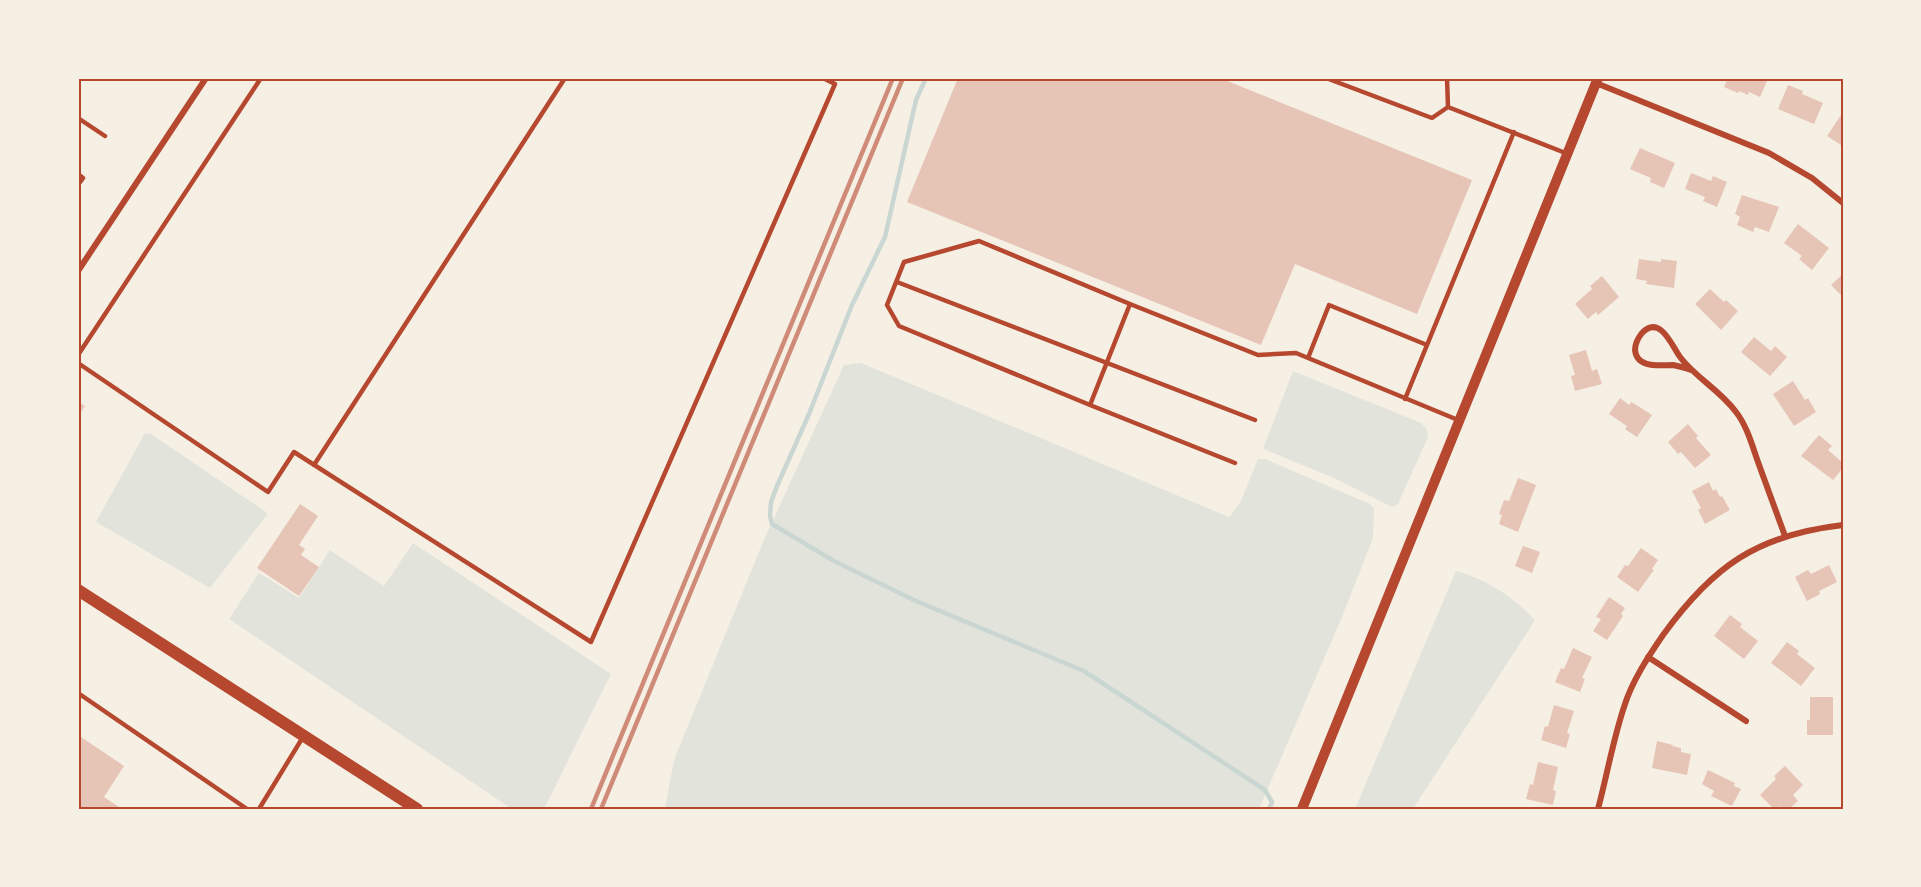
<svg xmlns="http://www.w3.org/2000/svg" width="1921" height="887" font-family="'Zilla Slab',serif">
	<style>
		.green { fill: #e2e4dc }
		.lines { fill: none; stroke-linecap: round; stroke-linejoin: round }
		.stream { stroke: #c9d6d2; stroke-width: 4.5 }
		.building { fill: #e6c5b7 }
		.service { stroke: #b5482f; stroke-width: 4.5 }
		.minor { stroke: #b5482f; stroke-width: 6 }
		.tertiary { stroke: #b5482f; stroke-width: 10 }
		.secondary { stroke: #b5482f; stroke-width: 12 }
		.rail { stroke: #cf8b77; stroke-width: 4.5 }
		.neatline { fill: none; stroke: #b5482f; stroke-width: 2 }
	</style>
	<rect width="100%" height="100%" fill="#f6efe4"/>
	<path class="green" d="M 861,363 L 1229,517 L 1241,501 L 1258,459 L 1265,459 L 1370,504 L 1374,509 L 1373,538 L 1342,617 L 1259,809 L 665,809 L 674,760 L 763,542 L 844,365 Z
		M 1293,371 L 1421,423 L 1427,429 L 1428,437 L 1398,504 L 1392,507 L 1334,478 L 1263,449 Z
		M 145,433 L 151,434 L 266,512 L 267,515 L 210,588 L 96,522 Z
		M 413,543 L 611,674 L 544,809 L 512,809 L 229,619 L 259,573 L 299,598 L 330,550 L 384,586 Z
		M 1456,571 C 1486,579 1514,597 1535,620 L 1413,809 L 1355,809 Z"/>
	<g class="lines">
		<path class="stream" d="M 926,78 L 916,100 L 885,237 L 852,305 L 809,414 L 777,486 L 771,502 L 770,516 L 772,524 L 834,561 L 916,601 L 1084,671 L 1265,790 L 1272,802 L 1269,809"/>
	</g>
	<path class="building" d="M 958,78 L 1220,78 L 1472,180 L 1417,314 L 1295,264 L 1261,345 L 907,202 Z
		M 1728,78 L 1760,78 L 1767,81 L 1760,97 L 1749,92 L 1748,95 L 1739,91 L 1738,93 L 1724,87 Z
		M 1788,85 L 1803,91 L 1802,94 L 1823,103 L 1814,124 L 1778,109 Z
		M 1843,112 L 1843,142 L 1841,145 L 1827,136 Z
		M 1640,148 L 1675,163 L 1664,188 L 1650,182 L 1651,178 L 1630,169 Z
		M 1691,173 L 1711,181 L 1713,176 L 1727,182 L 1717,207 L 1703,201 L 1705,197 L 1685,189 Z
		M 1742,195 L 1779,207 L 1769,232 L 1755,227 L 1753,232 L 1737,225 L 1740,217 L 1735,214 Z
		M 1798,224 L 1829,248 L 1812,270 L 1799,259 L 1802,256 L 1784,243 Z
		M 1639,259 L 1661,262 L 1661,259 L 1677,261 L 1674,288 L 1646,284 L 1647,281 L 1636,279 Z
		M 1843,274 L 1843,297 L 1831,285 Z
		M 1602,276 L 1619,297 L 1598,315 L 1596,312 L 1588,319 L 1575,304 L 1592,289 L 1590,286 Z
		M 1710,289 L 1724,302 L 1726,300 L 1738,311 L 1721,330 L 1695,304 Z
		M 1754,337 L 1771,351 L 1775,346 L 1787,357 L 1770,376 L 1741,352 Z
		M 1586,350 L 1592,371 L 1597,369 L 1602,384 L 1575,391 L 1571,376 L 1575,375 L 1569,355 Z
		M 1793,381 L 1805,400 L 1808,398 L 1816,412 L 1794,426 L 1773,394 Z
		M 1620,398 L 1629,405 L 1631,402 L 1638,406 L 1652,415 L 1637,437 L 1625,429 L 1627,426 L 1609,414 Z
		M 78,402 L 85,406 L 78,416 Z
		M 1688,424 L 1698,436 L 1696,438 L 1711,455 L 1695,468 L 1681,452 L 1678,454 L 1668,442 Z
		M 1819,435 L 1832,446 L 1828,450 L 1843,463 L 1843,468 L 1833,480 L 1801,456 Z
		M 1518,478 L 1536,485 L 1518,532 L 1499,524 L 1502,515 L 1499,514 L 1504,500 L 1509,501 Z
		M 1709,482 L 1713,491 L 1716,489 L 1720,497 L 1722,496 L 1730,510 L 1705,524 L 1698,510 L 1701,508 L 1692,491 Z
		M 300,504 L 318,516 L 299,545 L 305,549 L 301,555 L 319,567 L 299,596 L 257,568 Z
		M 1523,546 L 1540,552 L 1532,573 L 1515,566 Z
		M 1641,548 L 1658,560 L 1652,569 L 1654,570 L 1638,592 L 1617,577 L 1625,565 L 1628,566 Z
		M 1829,565 L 1837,582 L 1819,591 L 1820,594 L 1807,601 L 1795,577 L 1808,570 L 1811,574 Z
		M 1609,597 L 1625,608 L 1621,614 L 1623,616 L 1607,640 L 1593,631 L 1601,619 L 1596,617 Z
		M 1730,615 L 1742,624 L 1740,627 L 1758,641 L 1744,659 L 1714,636 Z
		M 1787,642 L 1799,651 L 1797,654 L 1815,668 L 1801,686 L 1771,663 Z
		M 1573,648 L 1592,657 L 1582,678 L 1585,679 L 1580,692 L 1555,682 L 1561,668 L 1564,669 Z
		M 1810,697 L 1833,697 L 1833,735 L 1807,735 L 1807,720 L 1810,720 Z
		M 1554,705 L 1574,711 L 1567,733 L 1570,734 L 1566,748 L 1541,740 L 1545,726 L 1548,727 Z
		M 78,735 L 124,766 L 104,797 L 122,809 L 78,809 Z
		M 1657,741 L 1673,745 L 1672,746 L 1681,748 L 1681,752 L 1691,754 L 1687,775 L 1652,768 Z
		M 1538,762 L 1558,767 L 1553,790 L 1556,791 L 1553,805 L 1526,799 L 1530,784 L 1533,785 Z
		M 1785,766 L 1803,785 L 1793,795 L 1798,801 L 1789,809 L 1784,809 L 1781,806 L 1778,809 L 1774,809 L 1760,795 L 1776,779 L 1774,776 Z
		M 1708,770 L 1735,783 L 1734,786 L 1741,789 L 1732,806 L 1711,796 L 1714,791 L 1702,784 Z"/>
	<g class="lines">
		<path class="service" d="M 1326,78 L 1432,118 L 1448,107
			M 1447,78 L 1448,107
			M 1448,107 L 1568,154
			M 78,118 L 105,136
			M 78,174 L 83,178 L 78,185
			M 897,282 L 1255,420
			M 78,355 L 261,78
			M 1308,358 L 1329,305 L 1427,345
			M 78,363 L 268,492 L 294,452 L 591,642 L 835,84 L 823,78
			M 1405,399 L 1514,132
			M 1090,405 L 899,326 L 887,305 L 904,262 L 979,241 L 1130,304
			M 1235,463 L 1090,405 L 1130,304 L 1258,355 L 1296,353 L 1458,420
			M 314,465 L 565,78
			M 78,693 L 247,809
			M 259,809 L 303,737"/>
		<path class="minor" d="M 1596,83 L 1769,153 L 1812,178 L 1843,203
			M 78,271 L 206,78
			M 1691,370 C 1685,368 1679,366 1673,365 C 1660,365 1637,369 1635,350 C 1635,344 1638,338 1642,333 C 1660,314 1672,346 1680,357 C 1696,378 1720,390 1736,412 C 1747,426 1752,445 1758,462 C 1767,487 1776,511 1785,536
			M 1648,657 L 1746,721
			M 1598,809 C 1607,775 1613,740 1624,707 C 1632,681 1648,657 1663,635 C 1713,566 1757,535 1843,525"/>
		<path class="tertiary" d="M 1302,809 L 1598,78"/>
		<path class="secondary" d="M 78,590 L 417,809"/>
		<path class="rail" d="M 591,809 L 893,78
			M 601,809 L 903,78"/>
	</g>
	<rect width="1921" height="887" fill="none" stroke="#f6efe4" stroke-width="159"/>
	<rect x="80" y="80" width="1762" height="728" class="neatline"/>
</svg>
